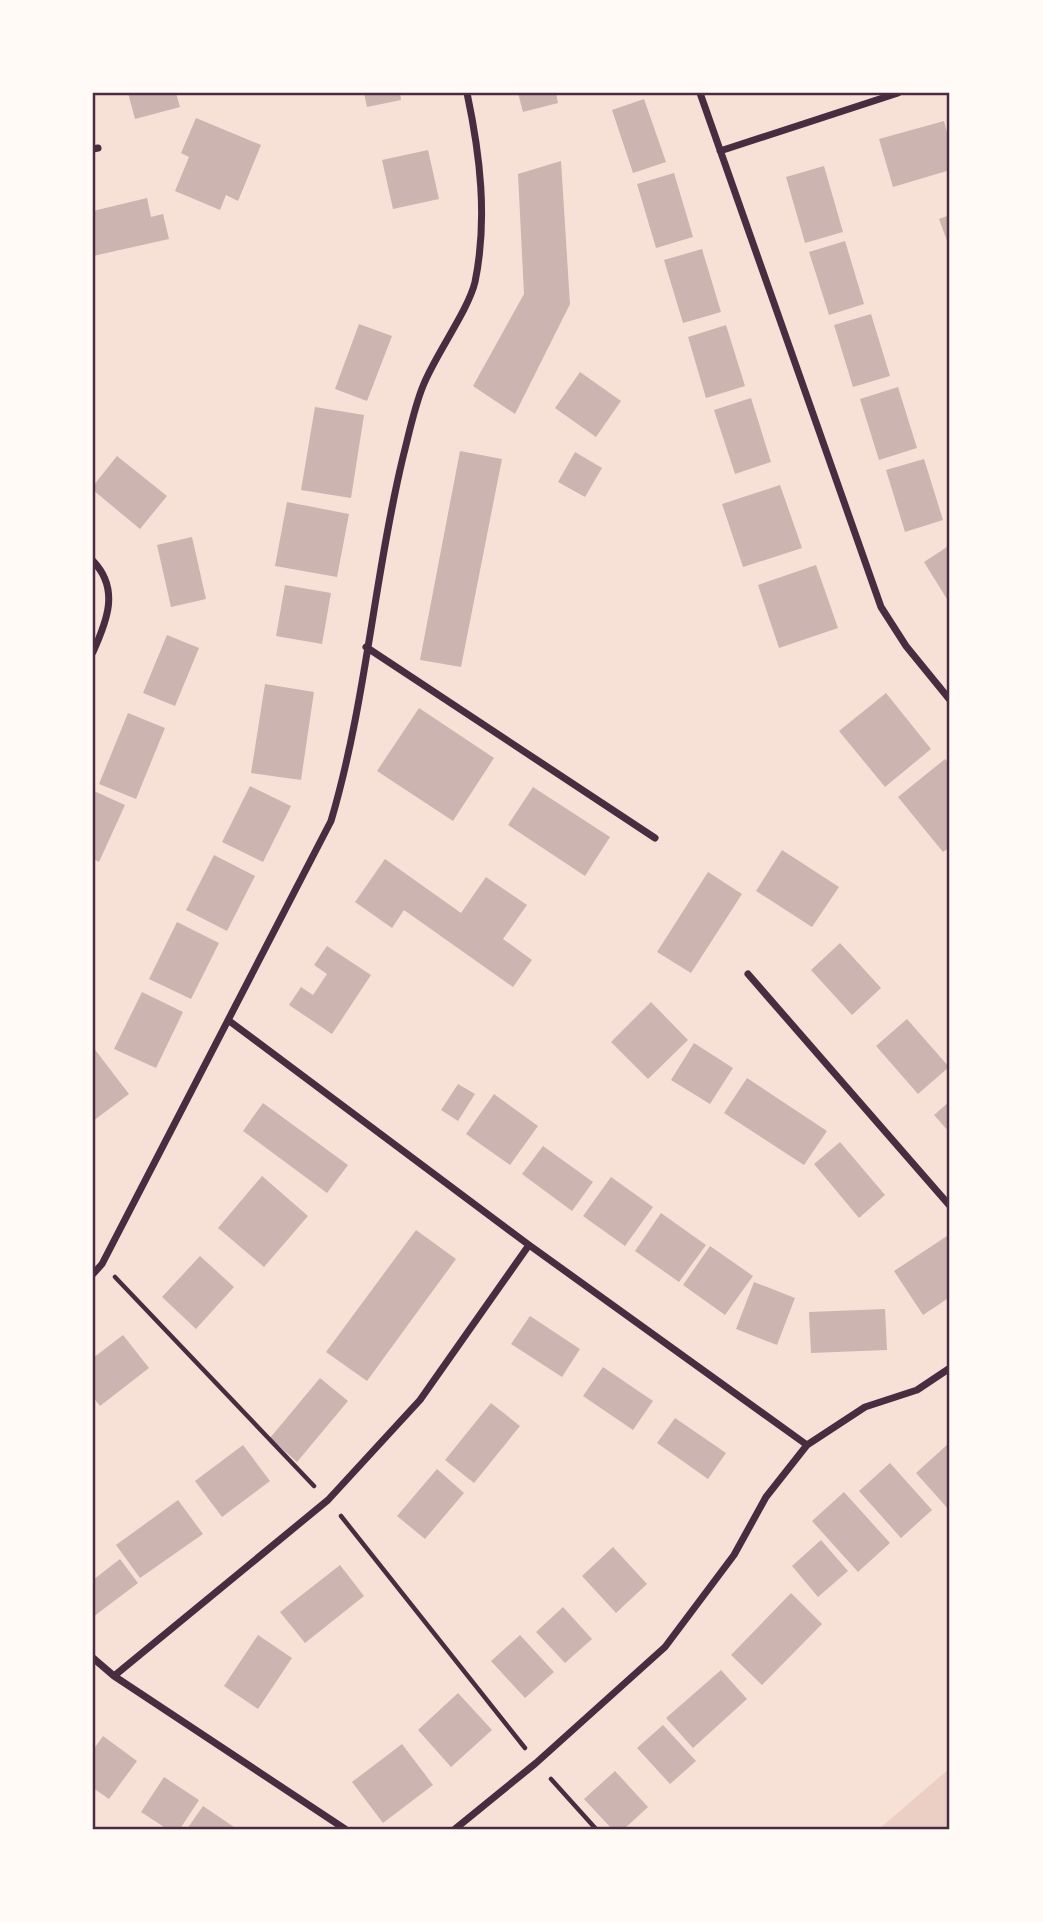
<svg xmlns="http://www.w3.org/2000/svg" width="1043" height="1922" font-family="'Sofia Sans Condensed',sans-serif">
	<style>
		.green { fill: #ebcfc5 }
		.building { fill: #ccb4b1 }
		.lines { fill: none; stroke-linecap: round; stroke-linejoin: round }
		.path { stroke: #4a2c40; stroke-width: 4.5 }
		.minor { stroke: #4a2c40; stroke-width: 7 }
		.neatline { fill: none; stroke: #4a2c40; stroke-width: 2.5 }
	</style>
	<rect width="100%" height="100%" fill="#f7e1d7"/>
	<path class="green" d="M 950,1768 L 950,1829 L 879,1829 Z"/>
	<path class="building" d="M 128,93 L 176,93 L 180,107 L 135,119 Z
		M 364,93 L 400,93 L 401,100 L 367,107 Z
		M 518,93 L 556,93 L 558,103 L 523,112 Z
		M 644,99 L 666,162 L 633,173 L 612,110 Z
		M 196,118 L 261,145 L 238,201 L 226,195 L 220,210 L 175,191 L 189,157 L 181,153 Z
		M 944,121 L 950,144 L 950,170 L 893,187 L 879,139 Z
		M 428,150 L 439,199 L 393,209 L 382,160 Z
		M 561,161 L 570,304 L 515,414 L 473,386 L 524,294 L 518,174 Z
		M 824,166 L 843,232 L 805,243 L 786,177 Z
		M 674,173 L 693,237 L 656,248 L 637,184 Z
		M 147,198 L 151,217 L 163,214 L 169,239 L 93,256 L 93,211 Z
		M 950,215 L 950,249 L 939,219 Z
		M 845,241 L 864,304 L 829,315 L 809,252 Z
		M 702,249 L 721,312 L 683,323 L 664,260 Z
		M 871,314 L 890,376 L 853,387 L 834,325 Z
		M 359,324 L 392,336 L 367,401 L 335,389 Z
		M 726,325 L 745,386 L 706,398 L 688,337 Z
		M 580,372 L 621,401 L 596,437 L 555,408 Z
		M 898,387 L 917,448 L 879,460 L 860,399 Z
		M 751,398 L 771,462 L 735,474 L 714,410 Z
		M 315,407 L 364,415 L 351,498 L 301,490 Z
		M 460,451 L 502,459 L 461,667 L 420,660 Z
		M 575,452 L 602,468 L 585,497 L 558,482 Z
		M 117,456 L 167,496 L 140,529 L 93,490 L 93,486 Z
		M 924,459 L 943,520 L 905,532 L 886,470 Z
		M 780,485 L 802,548 L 743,567 L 722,504 Z
		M 287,502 L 349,514 L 337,577 L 275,566 Z
		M 192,537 L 206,599 L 171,607 L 157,545 Z
		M 950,545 L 950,604 L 924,562 Z
		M 816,565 L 838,628 L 779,648 L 758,585 Z
		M 285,585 L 331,593 L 322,644 L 276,636 Z
		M 167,635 L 199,648 L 175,706 L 143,693 Z
		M 265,684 L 314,692 L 301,780 L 251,773 Z
		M 886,693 L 931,749 L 885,787 L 839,731 Z
		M 419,708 L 494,758 L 453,821 L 377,771 Z
		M 128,713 L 165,728 L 136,799 L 99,784 Z
		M 945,759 L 950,765 L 950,847 L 943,852 L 898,797 Z
		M 250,786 L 291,806 L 263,862 L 222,842 Z
		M 533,787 L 610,837 L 585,876 L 508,825 Z
		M 94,791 L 125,805 L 99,862 L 93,859 Z
		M 782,850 L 839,887 L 812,927 L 756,891 Z
		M 214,855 L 255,876 L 227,931 L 186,910 Z
		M 385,859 L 461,913 L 486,877 L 527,905 L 503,939 L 532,960 L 513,987 L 404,910 L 392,928 L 355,902 Z
		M 708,872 L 742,894 L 691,973 L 657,952 Z
		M 177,922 L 219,943 L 191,999 L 149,979 Z
		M 840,943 L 881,988 L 852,1015 L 811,970 Z
		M 327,946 L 371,975 L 332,1034 L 289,1005 L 301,987 L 313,995 L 327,974 L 314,965 Z
		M 142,992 L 183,1012 L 156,1068 L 114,1049 Z
		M 651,1002 L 688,1040 L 648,1079 L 611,1042 Z
		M 907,1019 L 949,1067 L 918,1094 L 876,1046 Z
		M 694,1043 L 733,1068 L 710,1104 L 671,1080 Z
		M 93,1047 L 129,1094 L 93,1121 Z
		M 747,1078 L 827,1131 L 804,1165 L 724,1113 Z
		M 458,1084 L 475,1094 L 458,1121 L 441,1110 Z
		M 494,1094 L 538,1126 L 510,1165 L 466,1134 Z
		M 950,1101 L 950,1133 L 934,1115 Z
		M 263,1103 L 348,1165 L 327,1193 L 243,1131 Z
		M 840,1142 L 885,1195 L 859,1218 L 814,1164 Z
		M 543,1146 L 593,1182 L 572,1211 L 522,1174 Z
		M 262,1176 L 308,1216 L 264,1267 L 218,1228 Z
		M 611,1177 L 653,1207 L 625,1246 L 583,1216 Z
		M 661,1213 L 706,1245 L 679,1282 L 635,1251 Z
		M 416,1230 L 456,1259 L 367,1381 L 326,1352 Z
		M 950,1234 L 950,1297 L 923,1315 L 894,1271 Z
		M 710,1246 L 753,1276 L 725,1315 L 683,1285 Z
		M 200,1256 L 234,1287 L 196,1329 L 162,1297 Z
		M 754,1282 L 795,1298 L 777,1345 L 736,1329 Z
		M 885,1309 L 887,1350 L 811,1353 L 809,1312 Z
		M 530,1316 L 580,1349 L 562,1377 L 511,1344 Z
		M 123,1335 L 149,1368 L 100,1406 L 93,1397 L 93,1358 Z
		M 603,1367 L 653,1401 L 633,1430 L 583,1396 Z
		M 320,1378 L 348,1401 L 297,1462 L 270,1438 Z
		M 491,1403 L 520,1426 L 474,1483 L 445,1460 Z
		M 675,1418 L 726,1453 L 708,1479 L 657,1443 Z
		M 948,1444 L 950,1447 L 950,1511 L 916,1473 Z
		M 243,1445 L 270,1481 L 222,1517 L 195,1481 Z
		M 890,1463 L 932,1510 L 901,1538 L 859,1491 Z
		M 437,1469 L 464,1493 L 425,1539 L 397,1516 Z
		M 844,1492 L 890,1543 L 858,1572 L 812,1521 Z
		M 178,1500 L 203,1534 L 140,1578 L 116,1545 Z
		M 821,1540 L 848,1571 L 818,1597 L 792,1566 Z
		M 613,1547 L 647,1584 L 616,1613 L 582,1576 Z
		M 120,1559 L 138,1583 L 93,1617 L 93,1580 Z
		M 340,1565 L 364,1596 L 305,1643 L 280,1612 Z
		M 791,1593 L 822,1624 L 762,1685 L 731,1655 Z
		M 563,1607 L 592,1639 L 565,1663 L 536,1632 Z
		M 258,1635 L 292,1658 L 258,1709 L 224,1686 Z
		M 520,1635 L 554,1672 L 525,1698 L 491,1661 Z
		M 721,1670 L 747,1699 L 693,1748 L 666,1718 Z
		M 458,1693 L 492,1730 L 451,1767 L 418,1730 Z
		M 663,1725 L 696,1761 L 670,1784 L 637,1748 Z
		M 103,1736 L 137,1761 L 109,1799 L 93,1788 L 93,1750 Z
		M 402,1744 L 433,1785 L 383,1823 L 352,1782 Z
		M 615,1771 L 648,1807 L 624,1829 L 612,1829 L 584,1799 Z
		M 164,1777 L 199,1800 L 180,1829 L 167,1829 L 141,1812 Z
		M 203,1806 L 237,1829 L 187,1829 Z"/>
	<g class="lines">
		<path class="path" d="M 115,1277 L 314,1486
			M 341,1516 L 525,1748
			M 551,1779 L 596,1829"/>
		<path class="minor" d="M 700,93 L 881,607 L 906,646 L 950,700
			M 93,149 L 98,148
			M 720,151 L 898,93
			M 93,561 C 120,589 107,621 93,652
			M 366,647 L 655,838
			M 748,974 L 950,1206
			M 228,1020 L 529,1245 L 807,1445 L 865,1407 L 917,1390 L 950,1368
			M 93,1274 L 102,1264 L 331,821 C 366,703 374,577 403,457 C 409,434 414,408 423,386 C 435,355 468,311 475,282 C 488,219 480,154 467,93
			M 93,1658 L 114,1676 L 345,1829
			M 114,1676 L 328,1500 L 420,1400 L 529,1245
			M 455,1829 L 536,1763 L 665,1647 L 734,1555 L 766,1497 L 807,1445"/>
	</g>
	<rect width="1043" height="1922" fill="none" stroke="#fffaf5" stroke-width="189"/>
	<rect x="94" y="94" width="854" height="1734" class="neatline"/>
</svg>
